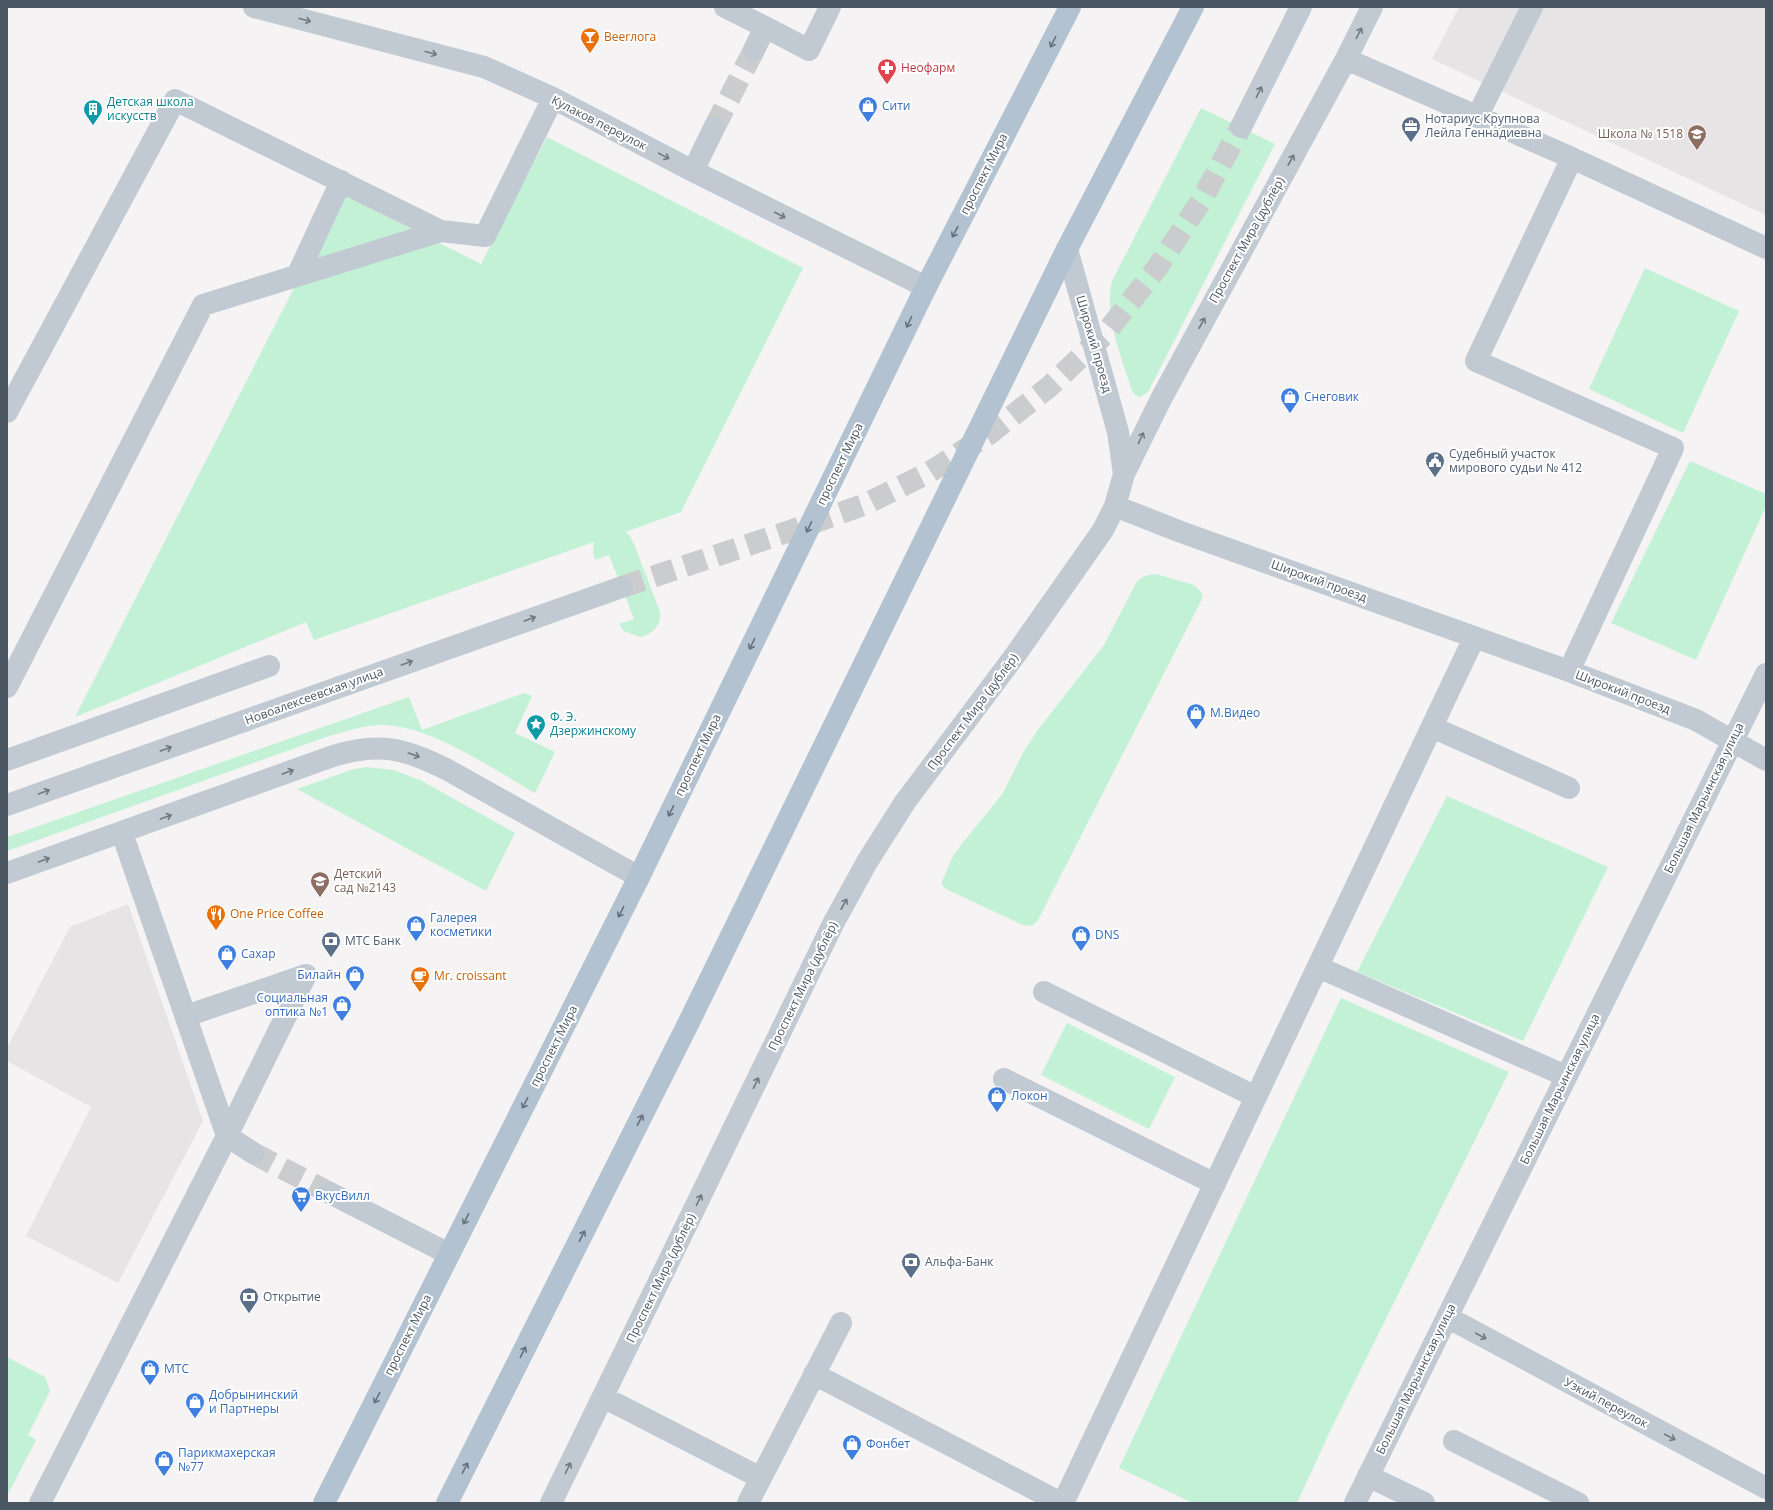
<svg xmlns="http://www.w3.org/2000/svg" width="1773" height="1510" font-family="'Open Sans',sans-serif">
	<style>
		.education { fill: #e6e4e5 }
		.green { fill: #c3f1d5 }
		.lines { fill: none; stroke-linecap: round; stroke-linejoin: round }
		.minor-tunnel { stroke: #caccce; stroke-width: 22; stroke-dasharray: 22 11; stroke-linecap: butt }
		.minor { stroke: #c1cad2; stroke-width: 22 }
		.major { stroke: #b3c2d1; stroke-width: 22 }
		.oneway { stroke: #6e7983 }
		.oneway2 { stroke: #64717d }
		.labels { text-anchor: middle; stroke-width: 4; stroke-linejoin: round; paint-order: stroke }
		.food-label { font-size: 12px; fill: #c56008; stroke: #fff; text-anchor: start }
		.health-label { font-size: 12px; fill: #be3a42; stroke: #fff; text-anchor: start }
		.culture-label { font-size: 12px; fill: #0d838f; stroke: #fff; text-anchor: start }
		.shop-label { font-size: 12px; fill: #366cbe; stroke: #fff; text-anchor: start }
		.service-label { font-size: 12px; fill: #4e5e75; stroke: #fff; text-anchor: start }
		.street-label { font-size: 12px; fill: #4a5661; stroke: #fff }
		.education-label { font-size: 12px; fill: #785e54; stroke: #fff; text-anchor: end }
	</style>
	<rect width="100%" height="100%" fill="#f5f3f3"/>
	<path class="education" d="M 1459,7 L 1766,7 L 1766,215 L 1432,59 Z
		M 128,904 L 203,1121 L 118,1283 L 26,1236 L 91,1107 L 7,1061 L 7,1048 L 70,927 Z"/>
	<path class="green" d="M 1201,108 L 1275,144 L 1148,392 L 1140,397 L 1135,395 L 1132,391 C 1121,355 1104,318 1112,281 Z
		M 547,137 L 803,268 L 681,512 L 625,532 L 630,536 L 634,544 L 660,612 C 661,626 653,634 640,637 L 624,631 L 619,624 L 634,619 L 609,555 L 595,560 L 593,552 L 594,542 L 314,640 L 306,622 L 75,717 L 342,194 L 481,264 Z
		M 1645,268 L 1739,311 L 1683,433 L 1589,389 Z
		M 1690,461 L 1766,494 L 1766,506 L 1696,660 L 1611,623 Z
		M 1156,574 L 1194,585 L 1202,593 L 1202,599 L 1038,920 L 1032,926 L 1023,925 L 946,889 L 942,885 L 942,881 L 954,854 L 1003,793 L 1024,751 L 1037,731 L 1104,645 L 1136,583 C 1141,576 1148,575 1156,574 Z
		M 524,693 L 532,696 L 515,733 L 555,752 L 535,793 C 493,769 434,728 386,725 C 367,724 347,731 329,736 L 7,851 L 7,837 L 409,697 L 422,730 Z
		M 367,767 L 393,770 L 420,780 L 515,833 L 486,891 L 297,789 L 354,769 Z
		M 1447,796 L 1608,867 L 1523,1041 L 1357,972 Z
		M 1341,998 L 1509,1072 L 1332,1427 L 1297,1503 L 1193,1503 L 1119,1468 Z
		M 1067,1023 L 1175,1077 L 1149,1129 L 1041,1075 Z
		M 7,1357 L 45,1377 L 50,1391 L 28,1435 L 36,1440 L 7,1496 Z"/>
	<g class="lines">
		<path class="minor-tunnel" d="M 714,128 L 754,50
			M 622,587 L 793,530 L 866,504 L 930,472 L 989,434 L 1049,387 L 1105,334 L 1157,268 L 1201,201 L 1241,127
			M 253,1153 L 330,1193"/>
		<path class="minor" d="M 254,7 L 484,67 L 553,98 L 693,171 L 926,287
			M 725,7 L 765,27
			M 754,50 L 765,27 L 809,50 L 830,7
			M 1346,59 L 1572,158 L 1766,248
			M 1477,117 L 1532,7
			M 1241,127 L 1301,7
			M 693,171 L 714,128
			M 297,276 L 341,181
			M 7,412 L 175,100 L 441,231
			M 1124,474 L 1161,399 L 1346,59 L 1372,7
			M 1115,506 L 1181,532 L 1569,671 L 1696,720 L 1766,760
			M 1569,671 L 1673,448 L 1476,361 L 1572,158
			M 7,687 L 203,305 L 441,231 L 485,236 L 553,98
			M 1432,727 L 1569,788
			M 7,760 L 269,666
			M 7,805 L 622,587
			M 122,833 L 227,1136 L 253,1153
			M 7,873 L 333,756 C 379,742 404,748 446,769 L 639,877
			M 1318,967 L 1566,1076
			M 1044,992 L 1256,1097
			M 1004,1079 L 1215,1184
			M 330,1193 L 449,1254
			M 1447,1317 L 1766,1488
			M 814,1374 L 1061,1503
			M 603,1397 L 761,1478
			M 1454,1441 L 1578,1503
			M 1368,1476 L 1424,1503
			M 40,1503 L 227,1136 L 306,975 L 186,1016
			M 551,1503 L 834,922 L 867,862 L 905,802 L 1016,654 L 1103,530 L 1115,506 L 1124,474 L 1118,432 L 1067,249
			M 748,1503 L 841,1323
			M 1063,1503 L 1474,638
			M 1355,1503 L 1766,674"/>
		<path class="major" d="M 324,1503 L 639,877 L 926,287 L 1070,7
			M 447,1503 L 689,1022 L 1067,249 L 1193,7"/>
	</g>
	<defs><path id="oneway-shaft" d="M-6 0H5M1.5-3L5.5 0L1.5 3" fill="none" stroke-width="1.6" stroke-linecap="round" stroke-linejoin="round"/></defs>
	<g class="oneway">
		<use href="#oneway-shaft" transform="translate(305 20) rotate(15)"/>
		<use href="#oneway-shaft" transform="translate(1359 33) rotate(-63)"/>
		<use href="#oneway-shaft" transform="translate(431 53) rotate(15)"/>
		<use href="#oneway-shaft" transform="translate(1259 92) rotate(-64)"/>
		<use href="#oneway-shaft" transform="translate(664 156) rotate(28)"/>
		<use href="#oneway-shaft" transform="translate(1291 160) rotate(-61)"/>
		<use href="#oneway-shaft" transform="translate(780 215) rotate(27)"/>
		<use href="#oneway-shaft" transform="translate(1202 323) rotate(-61)"/>
		<use href="#oneway-shaft" transform="translate(1141 438) rotate(-65)"/>
		<use href="#oneway-shaft" transform="translate(530 619) rotate(-20)"/>
		<use href="#oneway-shaft" transform="translate(407 663) rotate(-20)"/>
		<use href="#oneway-shaft" transform="translate(166 749) rotate(-20)"/>
		<use href="#oneway-shaft" transform="translate(414 755) rotate(19)"/>
		<use href="#oneway-shaft" transform="translate(288 772) rotate(-20)"/>
		<use href="#oneway-shaft" transform="translate(44 792) rotate(-20)"/>
		<use href="#oneway-shaft" transform="translate(166 817) rotate(-20)"/>
		<use href="#oneway-shaft" transform="translate(44 860) rotate(-20)"/>
		<use href="#oneway-shaft" transform="translate(844 904) rotate(-61)"/>
		<use href="#oneway-shaft" transform="translate(756 1083) rotate(-64)"/>
		<use href="#oneway-shaft" transform="translate(699 1200) rotate(-64)"/>
		<use href="#oneway-shaft" transform="translate(1481 1336) rotate(28)"/>
		<use href="#oneway-shaft" transform="translate(1670 1437) rotate(28)"/>
		<use href="#oneway-shaft" transform="translate(568 1468) rotate(-64)"/>
	</g>
	<g class="oneway2">
		<use href="#oneway-shaft" transform="translate(1053 42) rotate(117)"/>
		<use href="#oneway-shaft" transform="translate(955 232) rotate(117)"/>
		<use href="#oneway-shaft" transform="translate(909 322) rotate(116)"/>
		<use href="#oneway-shaft" transform="translate(809 527) rotate(116)"/>
		<use href="#oneway-shaft" transform="translate(752 644) rotate(116)"/>
		<use href="#oneway-shaft" transform="translate(671 811) rotate(116)"/>
		<use href="#oneway-shaft" transform="translate(621 912) rotate(117)"/>
		<use href="#oneway-shaft" transform="translate(525 1103) rotate(117)"/>
		<use href="#oneway-shaft" transform="translate(640 1120) rotate(-63)"/>
		<use href="#oneway-shaft" transform="translate(466 1219) rotate(117)"/>
		<use href="#oneway-shaft" transform="translate(582 1236) rotate(-63)"/>
		<use href="#oneway-shaft" transform="translate(523 1352) rotate(-63)"/>
		<use href="#oneway-shaft" transform="translate(377 1398) rotate(117)"/>
		<use href="#oneway-shaft" transform="translate(465 1468) rotate(-63)"/>
	</g>
	<defs>
		<g id="bar-pin" transform="scale(1)"><path d="M0 17L-7.5 6A9.5 9.5 0 1 1 7.5 6Z" fill="#e8710a" stroke="#fff"/><path d="M-6-5H6L.8 .8V4.5H3.5V6h-7V4.5H-.8V.8Z" fill="#fff"/></g>
		<g id="pharmacy-pin" transform="scale(1)"><path d="M0 17L-7.5 6A9.5 9.5 0 1 1 7.5 6Z" fill="#e0444e" stroke="#fff"/><path d="M-2-6h4v4h4v4h-4v4h-4v-4h-4v-4h4Z" fill="#fff"/></g>
		<g id="shop-pin" transform="scale(1)"><path d="M0 17L-7.5 6A9.5 9.5 0 1 1 7.5 6Z" fill="#3f7fe0" stroke="#fff"/><path d="M-5-2.5h2.3a2.7 3.5 0 0 1 5.4 0H5L5.5 6h-11ZM-1.5-2.5h3a1.5 2.3 0 0 0-3 0Z" fill="#fff"/></g>
		<g id="building-pin" transform="scale(1)"><path d="M0 17L-7.5 6A9.5 9.5 0 1 1 7.5 6Z" fill="#0f9aa8" stroke="#fff"/><path d="M-4-6H4V6H1V3H-1V6H-4ZM-2.5-4.3h1.7v1.8h-1.7ZM.8-4.3h1.7v1.8H.8ZM-2.5-1h1.7V.8h-1.7ZM.8-1h1.7V.8H.8Z" fill="#fff"/></g>
		<g id="office-pin" transform="scale(1)"><path d="M0 17L-7.5 6A9.5 9.5 0 1 1 7.5 6Z" fill="#5c6f8a" stroke="#fff"/><path d="M-6-3h4V-5.5h4V-3h4V5H-6ZM-1-4.5V-3h2v-1.5ZM-6 0V1H6V0Z" fill="#fff"/></g>
		<g id="school-pin" transform="scale(1)"><path d="M0 17L-7.5 6A9.5 9.5 0 1 1 7.5 6Z" fill="#8d6e63" stroke="#fff"/><path d="M0-5L7-2L0 1L-7-2ZM-4 1L0 2.5L4 1V4Q0 6-4 4Z" fill="#fff"/></g>
		<g id="civic-pin" transform="scale(1)"><path d="M0 17L-7.5 6A9.5 9.5 0 1 1 7.5 6Z" fill="#5c6f8a" stroke="#fff"/><path d="M-.6-6.5H3V-4.5H.6V-3L4-1V1h2V6H-6V1h2V-1L-.6-3ZM-1.2 2.5V6h2.4V2.5Z" fill="#fff"/></g>
		<g id="sight-pin" transform="scale(1)"><path d="M0 17L-7.5 6A9.5 9.5 0 1 1 7.5 6Z" fill="#0f9aa8" stroke="#fff"/><path d="M0-6L1.8-2.2L6-1.7L2.9 1.2L3.7 5.4L0 3.3L-3.7 5.4L-2.9 1.2L-6-1.7L-1.8-2.2Z" fill="#fff"/></g>
		<g id="restaurant-pin" transform="scale(1)"><path d="M0 17L-7.5 6A9.5 9.5 0 1 1 7.5 6Z" fill="#e8710a" stroke="#fff"/><path d="M-5-6h1v4h1v-4h1v4h1v-4h1v5L-1.5 .5V6h-2V.5L-5-1ZM5-6V6H3V1.5H1.5Q1.5-4 5-6Z" fill="#fff"/></g>
		<g id="bank-pin" transform="scale(1)"><path d="M0 17L-7.5 6A9.5 9.5 0 1 1 7.5 6Z" fill="#5c6f8a" stroke="#fff"/><path d="M-6-4H6V4H-6ZM0-2.3a2.3 2.3 0 1 0 0 4.6a2.3 2.3 0 1 0 0-4.6Z" fill="#fff"/></g>
		<g id="cafe-pin" transform="scale(1)"><path d="M0 17L-7.5 6A9.5 9.5 0 1 1 7.5 6Z" fill="#e8710a" stroke="#fff"/><path d="M-5.5-4.5H6V0H3Q3 3.5 0 3.5H-2.5Q-5.5 3.5-5.5 0ZM3-3.2v2h1.7v-2ZM-6 4.5H4V6H-6Z" fill="#fff"/></g>
		<g id="supermarket-pin" transform="scale(1)"><path d="M0 17L-7.5 6A9.5 9.5 0 1 1 7.5 6Z" fill="#3f7fe0" stroke="#fff"/><path d="M-6-5.5h2.5l.6 2H6L4.5 2H-2.5L-4.4-4H-6ZM-1.5 3.2a1.3 1.3 0 1 0 .1 0ZM3 3.2a1.3 1.3 0 1 0 .1 0Z" fill="#fff"/></g>
	</defs>
	<g fill-rule="evenodd">
		<use href="#bar-pin" x="590" y="37"/>
		<use href="#pharmacy-pin" x="887" y="68"/>
		<use href="#shop-pin" x="868" y="106"/>
		<use href="#building-pin" x="93" y="109"/>
		<use href="#office-pin" x="1411" y="126"/>
		<use href="#school-pin" x="1697" y="134"/>
		<use href="#shop-pin" x="1290" y="397"/>
		<use href="#civic-pin" x="1435" y="461"/>
		<use href="#shop-pin" x="1196" y="713"/>
		<use href="#sight-pin" x="536" y="724"/>
		<use href="#school-pin" x="320" y="881"/>
		<use href="#restaurant-pin" x="216" y="914"/>
		<use href="#shop-pin" x="416" y="925"/>
		<use href="#shop-pin" x="1081" y="935"/>
		<use href="#bank-pin" x="331" y="941"/>
		<use href="#shop-pin" x="227" y="954"/>
		<use href="#shop-pin" x="355" y="975"/>
		<use href="#cafe-pin" x="420" y="976"/>
		<use href="#shop-pin" x="342" y="1005"/>
		<use href="#shop-pin" x="997" y="1096"/>
		<use href="#supermarket-pin" x="301" y="1196"/>
		<use href="#bank-pin" x="911" y="1262"/>
		<use href="#bank-pin" x="249" y="1297"/>
		<use href="#shop-pin" x="150" y="1369"/>
		<use href="#shop-pin" x="195" y="1402"/>
		<use href="#shop-pin" x="852" y="1444"/>
		<use href="#shop-pin" x="164" y="1460"/>
	</g>
	<g class="labels">
		<g class="food-label">
			<text x="604" y="41">Beerлога</text>
			<text x="230" y="918">One Price Coffee</text>
			<text x="434" y="980">Mr. croissant</text>
		</g>
		<g class="health-label">
			<text x="901" y="72">Неофарм</text>
		</g>
		<g class="culture-label">
			<text x="107" y="106">Детская школа<tspan x="107" dy="14">искусств</tspan></text>
			<text x="550" y="721">Ф. Э.<tspan x="550" dy="14">Дзержинскому</tspan></text>
		</g>
		<g class="shop-label">
			<text x="882" y="110">Сити</text>
			<text x="1304" y="401">Снеговик</text>
			<text x="1210" y="717">М.Видео</text>
			<text x="430" y="922">Галерея<tspan x="430" dy="14">косметики</tspan></text>
			<text x="1095" y="939">DNS</text>
			<text x="241" y="958">Сахар</text>
			<text x="341" y="979" text-anchor="end">Билайн</text>
			<text x="328" y="1002" text-anchor="end">Социальная<tspan x="328" dy="14">оптика №1</tspan></text>
			<text x="1011" y="1100">Локон</text>
			<text x="315" y="1200">ВкусВилл</text>
			<text x="164" y="1373">МТС</text>
			<text x="209" y="1399">Добрынинский<tspan x="209" dy="14">и Партнеры</tspan></text>
			<text x="866" y="1448">Фонбет</text>
			<text x="178" y="1457">Парикмахерская<tspan x="178" dy="14">№77</tspan></text>
		</g>
		<g class="service-label">
			<text x="1425" y="123">Нотариус Крупнова<tspan x="1425" dy="14">Лейла Геннадиевна</tspan></text>
			<text x="1449" y="458">Судебный участок<tspan x="1449" dy="14">мирового судьи № 412</tspan></text>
			<text x="345" y="945">МТС Банк</text>
			<text x="925" y="1266">Альфа-Банк</text>
			<text x="263" y="1301">Открытие</text>
		</g>
		<g class="street-label">
			<text transform="translate(599 123) rotate(27)" y="4">Кулаков переулок</text>
			<text transform="translate(984 174) rotate(-63)" y="4">проспект Мира</text>
			<text transform="translate(1247 240) rotate(-61)" y="4">Проспект Мира (дублёр)</text>
			<text transform="translate(1094 344) rotate(74)" y="4">Широкий проезд</text>
			<text transform="translate(840 464) rotate(-64)" y="4">проспект Мира</text>
			<text transform="translate(1319 581) rotate(20)" y="4">Широкий проезд</text>
			<text transform="translate(1623 692) rotate(21)" y="4">Широкий проезд</text>
			<text transform="translate(314 696) rotate(-20)" y="4">Новоалексеевская улица</text>
			<text transform="translate(973 712) rotate(-53)" y="4">Проспект Мира (дублёр)</text>
			<text transform="translate(698 755) rotate(-64)" y="4">проспект Мира</text>
			<text transform="translate(1704 798) rotate(-64)" y="4">Большая Марьинская улица</text>
			<text transform="translate(803 986) rotate(-64)" y="4">Проспект Мира (дублёр)</text>
			<text transform="translate(554 1046) rotate(-63)" y="4">проспект Мира</text>
			<text transform="translate(1560 1089) rotate(-64)" y="4">Большая Марьинская улица</text>
			<text transform="translate(661 1278) rotate(-64)" y="4">Проспект Мира (дублёр)</text>
			<text transform="translate(408 1335) rotate(-63)" y="4">проспект Мира</text>
			<text transform="translate(1416 1379) rotate(-64)" y="4">Большая Марьинская улица</text>
			<text transform="translate(1606 1403) rotate(28)" y="4">Узкий переулок</text>
		</g>
		<g class="education-label">
			<text x="1683" y="138">Школа № 1518</text>
			<text x="334" y="878" text-anchor="start">Детский<tspan x="334" dy="14">сад №2143</tspan></text>
		</g>
	</g>
	<rect width="1773" height="1510" fill="none" stroke="#4a5661" stroke-width="16"/>
</svg>
